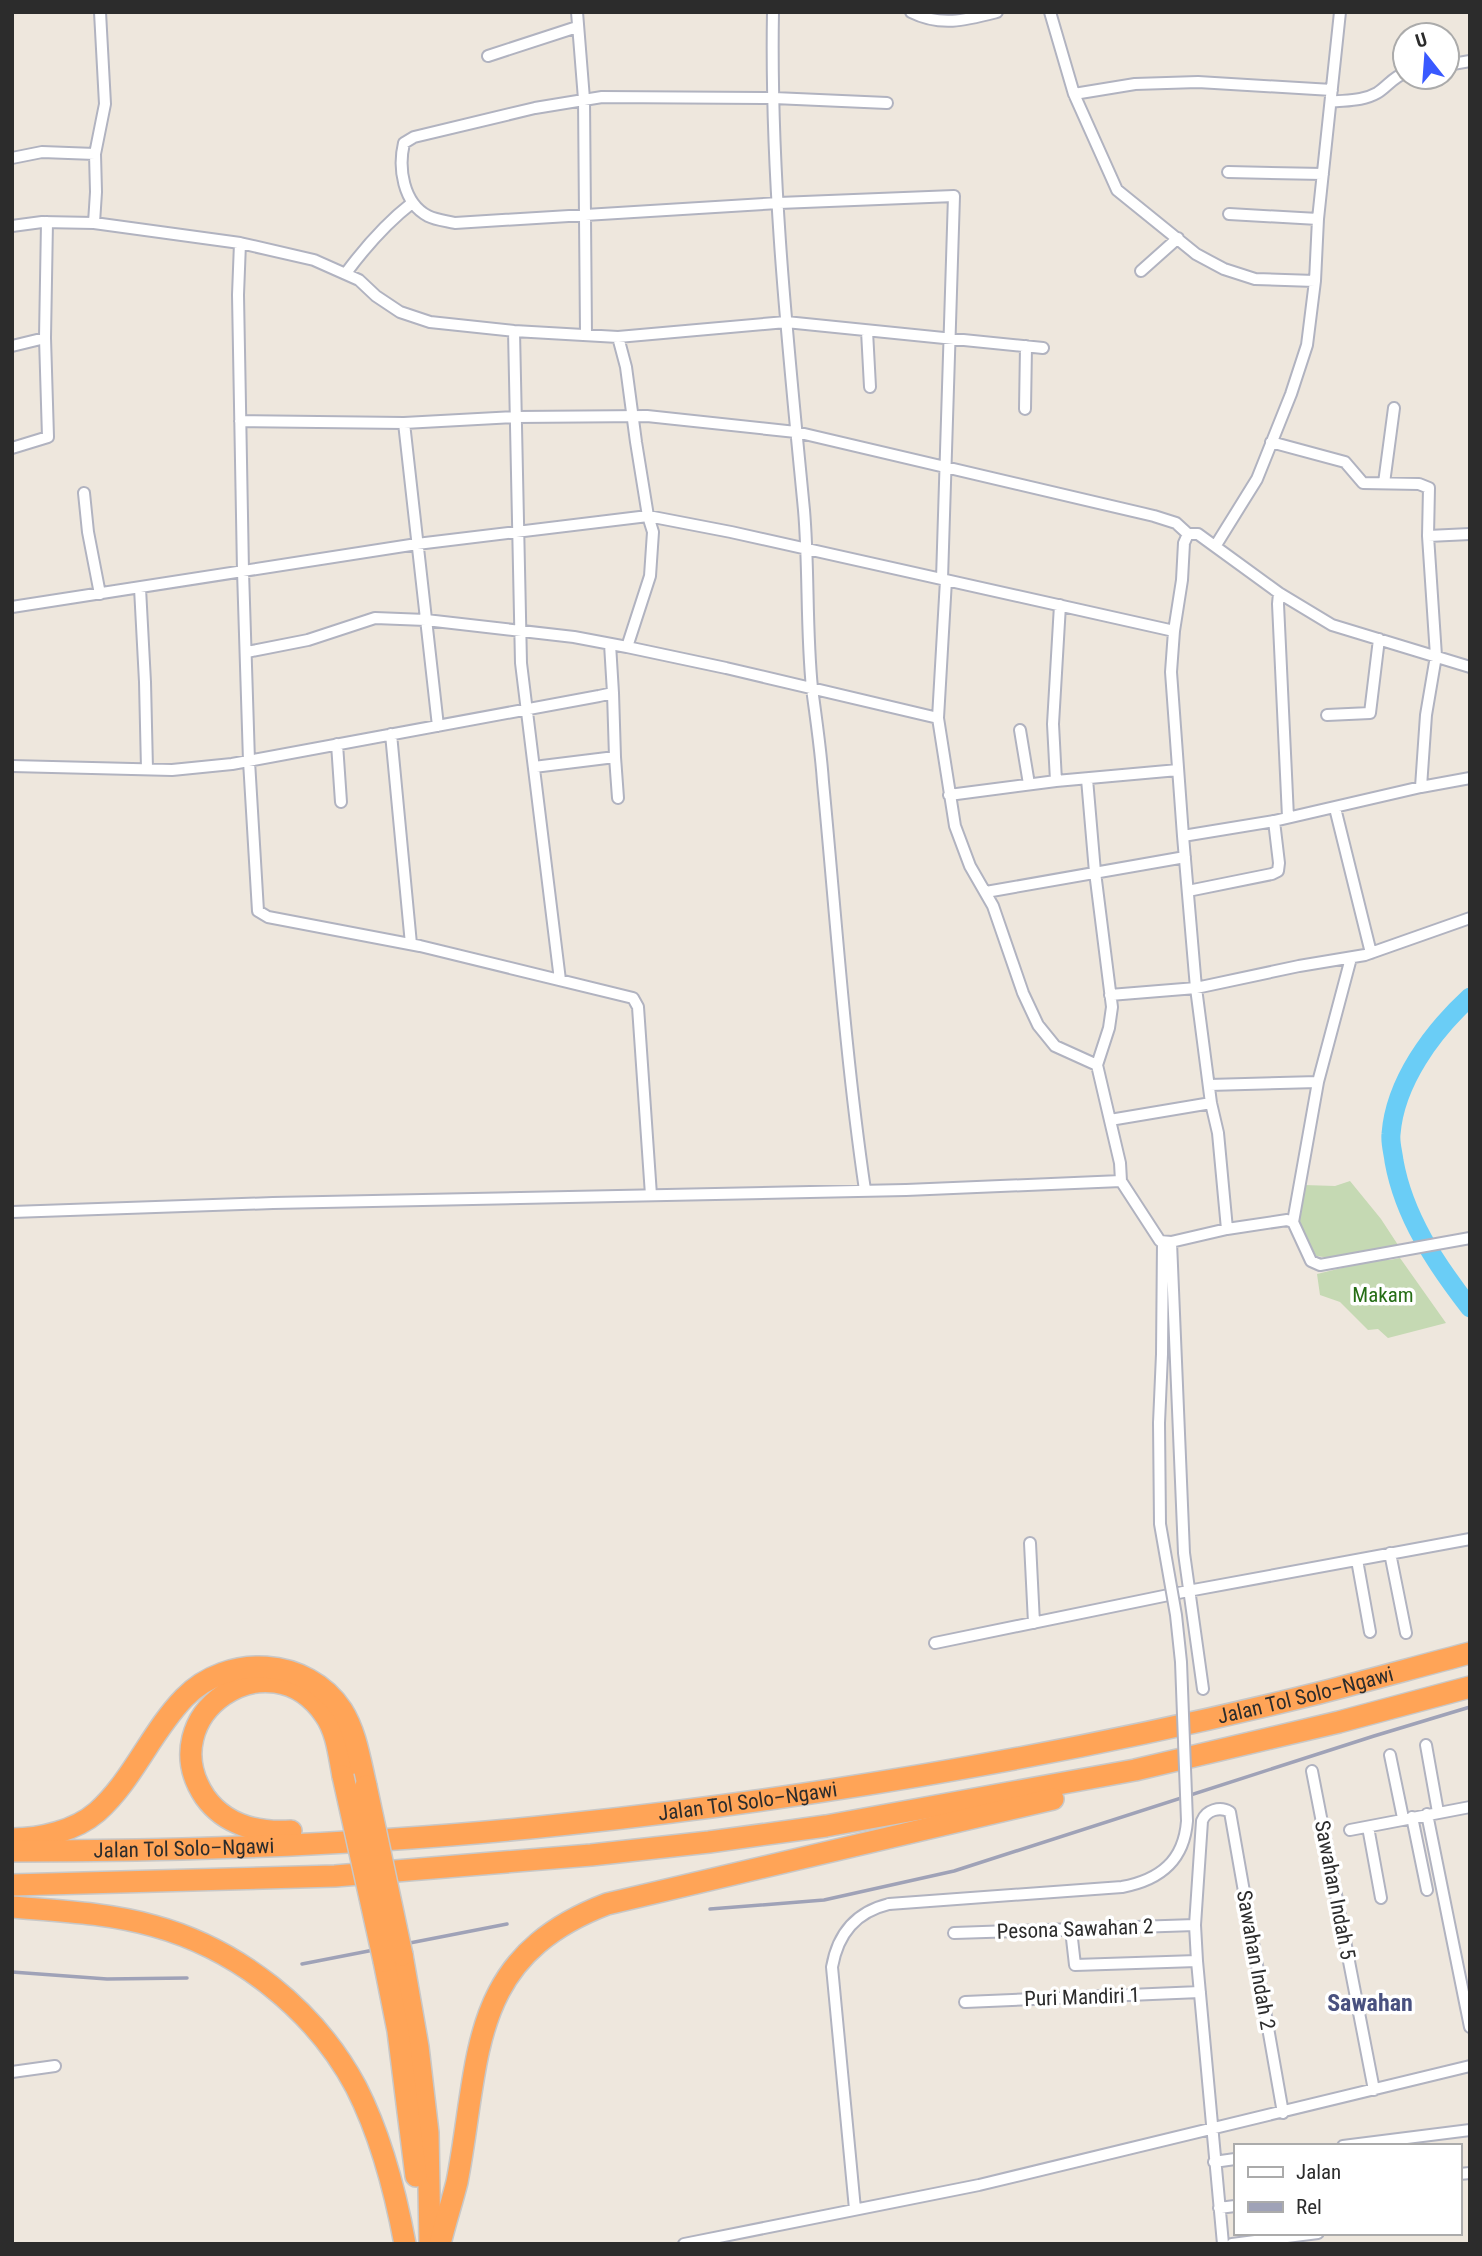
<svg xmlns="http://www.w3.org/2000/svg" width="1482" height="2256" font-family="'Roboto Condensed',sans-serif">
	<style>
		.cemetery { fill: #c5d9b3 }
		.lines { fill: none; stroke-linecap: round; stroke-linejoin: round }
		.river { stroke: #6acdf6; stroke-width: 19 }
		.street-casing { stroke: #b1b3c0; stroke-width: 14 }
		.highway-casing { stroke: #c8c8c8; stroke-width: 24 }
		.street { stroke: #fff; stroke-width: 10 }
		.highway { stroke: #ffa457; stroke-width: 21 }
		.rail { stroke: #9fa2b7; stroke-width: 3.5 }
		.street-bridge-casing { stroke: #b1b3c0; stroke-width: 14; stroke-linecap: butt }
		.highway-bridge-casing { stroke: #c8c8c8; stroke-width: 24; stroke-linecap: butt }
		.street-bridge { stroke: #fff; stroke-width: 10 }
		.highway-bridge { stroke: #ffa457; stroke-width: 21 }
		.labels { text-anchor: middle; stroke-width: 7; stroke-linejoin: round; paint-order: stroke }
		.park-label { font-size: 21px; fill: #266e16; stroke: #fff }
		.street-label { font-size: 21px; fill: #2c2c2c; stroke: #fff }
		.quarter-label { font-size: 24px; font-weight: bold; fill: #49517f; stroke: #fff }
	</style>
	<rect width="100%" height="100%" fill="#eee7dd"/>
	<path class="cemetery" d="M 1350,1181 L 1381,1219 L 1398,1245 L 1330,1258 L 1316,1256 L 1298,1219 L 1304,1185 L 1335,1186 Z
		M 1383,1258 L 1390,1260 L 1400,1258 L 1446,1323 L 1388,1338 L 1378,1329 L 1368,1330 L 1340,1302 L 1320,1295 L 1317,1274 Z"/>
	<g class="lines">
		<path class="river" d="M 1470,997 C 1432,1032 1395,1082 1391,1134 C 1390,1143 1393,1152 1394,1161 C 1404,1217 1436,1264 1470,1308"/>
		<g class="street-casing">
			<path id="street" d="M 577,12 L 584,99 L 586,335
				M 773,12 C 770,178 788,345 804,510 C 809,569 806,629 812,688 C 816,719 821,751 823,782 C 836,918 845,1054 865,1190
				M 911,12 C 941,27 966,20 997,12
				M 1050,12 L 1074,94 L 1117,190 L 1196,254 L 1224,269 L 1255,279 L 1315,281
				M 488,56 L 577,27
				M 1447,65 L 1470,61
				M 1074,94 L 1135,84 L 1198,82 L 1332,90
				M 1331,102 C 1346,100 1363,101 1377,93 C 1387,87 1393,77 1405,73
				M 887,103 L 774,98 L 602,97 L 535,108 L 414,137 L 404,143 C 398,168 403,203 428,216 C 436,220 447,221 455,223 L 779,203 L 954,196 L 942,579
				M 12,158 L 42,152 L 95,154
				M 1228,172 L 1323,174
				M 1229,214 L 1318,219
				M 94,223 L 96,192 L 95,154 L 105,104 L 100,12
				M 12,226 L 42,222 L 94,223 L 240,243 L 238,295 L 243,571 L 249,761 L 258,911 L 268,917 L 420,946 L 633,998 L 638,1007 L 651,1195
				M 240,243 L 314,260 L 359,280 L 376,296 L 400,312 L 430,322 L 514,331 L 618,337 L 786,322 L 1043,348
				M 1141,271 L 1178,238
				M 346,273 C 366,246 385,224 412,203
				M 514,331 L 521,663 L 560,980
				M 867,331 L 870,387
				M 618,337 L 626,367 L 636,442 L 648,516 L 653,532 L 650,576 L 627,647
				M 12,346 L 45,338
				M 1025,409 L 1026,346
				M 240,421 L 404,423 L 516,417 L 647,416 L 796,432 L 1154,516 L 1176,523 L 1188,534
				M 404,423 L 438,726
				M 1271,442 L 1345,462 L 1363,483 L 1419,484 L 1429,488 L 1428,536 L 1436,656 L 1426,715 L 1421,787
				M 12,448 L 48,437 L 45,338 L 47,222
				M 1384,483 L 1394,408
				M 84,493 L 88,532 L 100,594
				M 1188,534 L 1198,534 L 1279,593 L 1332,625 L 1470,667
				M 1428,536 L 1470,534
				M 1216,545 L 1257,479 L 1291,394 L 1307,345 L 1315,281 L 1318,219 L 1340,12
				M 946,580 L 938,718 L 955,826 L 970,866 L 993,906 L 1023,993 L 1038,1025 L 1055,1046 L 1097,1065
				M 140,588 L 145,682 L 147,769
				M 1279,593 L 1278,604 L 1288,817
				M 12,607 L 417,544 L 648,516 L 731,532 L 1174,631
				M 247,652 L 308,640 L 375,618 L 426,620 L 574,637 L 627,647 L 726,668 L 938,718
				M 1327,715 L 1370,713 L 1379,639
				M 1020,730 L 1029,784
				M 391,734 L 411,944
				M 337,744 L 341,802
				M 615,757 L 618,798
				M 12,766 L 172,770 L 232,764 L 599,696 L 613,693 L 610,644
				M 534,767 L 615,757 L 613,693
				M 1087,779 L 1095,872 L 1112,1007 L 1109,1028 L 1097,1065 L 1120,1163 L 1121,1181 L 1160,1241 L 1171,1242 L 1227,1229 L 1218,1133 L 1211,1103 L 1196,988 L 1183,836 L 1171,672 L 1174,631 L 1182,580 L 1184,543 L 1188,534
				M 1056,781 L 1053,724 L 1060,605
				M 949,795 L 1056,781 L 1178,770
				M 1335,808 L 1371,953
				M 1183,836 L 1274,821 L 1421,787 L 1470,778
				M 1188,891 L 1272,874 L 1278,871 L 1279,863 L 1274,821
				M 986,892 L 1185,857
				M 1110,995 L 1196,988 L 1299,966 L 1365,955 L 1470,918
				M 1209,1085 L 1318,1082
				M 1110,1120 L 1211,1103
				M 12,1212 L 273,1203 L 906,1190 L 1121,1181
				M 1293,1222 L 1318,1082 L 1351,958
				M 1227,1229 L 1287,1220 L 1293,1222 L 1311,1261 L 1320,1265 L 1470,1238
				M 1171,1242 L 1184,1553 L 1203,1689
				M 1159,1423 L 1162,1354 L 1163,1242
				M 1030,1543 L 1034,1623
				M 1390,1553 L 1406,1633
				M 1357,1560 L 1370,1632
				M 935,1643 L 1188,1591 L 1470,1539
				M 1426,1745 L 1438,1812
				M 1390,1755 L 1403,1818
				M 1312,1771 L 1374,2090
				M 1427,1814 L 1470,2027
				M 1412,1817 L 1427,1890
				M 1368,1827 L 1381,1898
				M 1350,1830 L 1470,1807
				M 1071,1930 L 1075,1965 L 1197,1961
				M 954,1933 L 1195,1925
				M 965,2002 L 1200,1992
				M 12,2072 L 55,2066
				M 1343,2146 L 1470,2130
				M 1214,2162 L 1235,2159
				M 1459,2174 L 1470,2173
				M 1219,2208 L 1235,2206
				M 855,2209 L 832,1967 C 838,1933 856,1912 889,1904
				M 684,2244 L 979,2185 L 1470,2066
				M 1223,2244 L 1197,1961 L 1195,1925 L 1202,1821 C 1206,1810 1220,1806 1230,1812 L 1283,2113
				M 1232,2244 L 1318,2233"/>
		</g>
		<g class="highway-casing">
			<g id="highway">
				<path d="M 291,1831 C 258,1833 225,1825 205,1797 C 150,1715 270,1634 325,1715 C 337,1732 339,1756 343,1776"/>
				<path d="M 12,1839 C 40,1839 75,1831 97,1812 C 133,1780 151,1732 184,1698 C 228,1653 307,1657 342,1710 C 356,1732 360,1761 366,1786"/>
				<path id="s1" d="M 12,1851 C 196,1851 385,1844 568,1824 C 820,1797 1073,1754 1319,1693 C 1370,1680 1420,1666 1470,1653"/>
				<path d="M 12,1885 L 335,1876 L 591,1855 L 709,1842 L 826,1826 L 1135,1770 L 1339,1722 L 1470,1687"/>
				<path d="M 12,1907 C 60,1911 108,1913 154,1926 C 238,1949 315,2010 356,2087 C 381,2136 395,2190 405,2244"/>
				<path d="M 402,1955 L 418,2047 L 428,2133 L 430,2244"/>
				<path d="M 384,1961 L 398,2031 L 416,2176"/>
				<path d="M 440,2244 C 445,2223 452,2202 457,2182 C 481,2058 466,1958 607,1904 L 1053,1799"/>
			</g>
		</g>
		<use href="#street" class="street"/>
		<use href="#highway" class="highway"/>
		<path class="rail" d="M 710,1909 L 824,1900 L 954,1871 L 1374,1736 L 1470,1707
			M 302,1964 L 507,1924
			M 12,1972 L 107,1979 L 187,1978"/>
		<g class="street-bridge-casing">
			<path id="street-bridge" d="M 889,1904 L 1122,1887 C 1160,1880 1184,1861 1187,1821 L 1181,1662 L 1176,1615 L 1160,1524 L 1159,1423"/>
		</g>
		<g class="highway-bridge-casing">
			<path id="highway-bridge" d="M 343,1776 L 384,1961
				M 366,1786 L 402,1955"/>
		</g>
		<use href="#street-bridge" class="street-bridge"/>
		<use href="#highway-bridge" class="highway-bridge"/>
	</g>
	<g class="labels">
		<g class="park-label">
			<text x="1383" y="1302">Makam</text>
		</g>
		<g class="street-label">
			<text dy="7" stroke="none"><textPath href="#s1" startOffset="1306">Jalan Tol Solo–Ngawi</textPath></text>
			<text dy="7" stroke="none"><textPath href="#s1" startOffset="738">Jalan Tol Solo–Ngawi</textPath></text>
			<text dy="7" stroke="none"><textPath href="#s1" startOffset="172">Jalan Tol Solo–Ngawi</textPath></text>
			<text transform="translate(1335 1890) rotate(79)" y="7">Sawahan Indah 5</text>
			<text transform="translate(1075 1929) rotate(-2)" y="7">Pesona Sawahan 2</text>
			<text transform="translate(1256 1960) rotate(80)" y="7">Sawahan Indah 2</text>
			<text transform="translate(1082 1997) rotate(-2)" y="7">Puri Mandiri 1</text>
		</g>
		<g class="quarter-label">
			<text x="1370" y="2011">Sawahan</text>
		</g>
	</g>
	<rect width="1482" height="2256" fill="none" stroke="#2c2c2c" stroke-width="28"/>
	<rect x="1234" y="2144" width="228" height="91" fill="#ffffff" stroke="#ababab" stroke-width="2"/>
	<rect x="1248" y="2167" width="35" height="10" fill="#ffffff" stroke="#ababab" stroke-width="2"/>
	<text x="1296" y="2179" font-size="21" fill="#2c2c2c">Jalan</text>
	<rect x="1248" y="2202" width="35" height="10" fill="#9fa2b7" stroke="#ababab" stroke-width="2"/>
	<text x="1296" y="2214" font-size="21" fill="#2c2c2c">Rel</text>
	<g transform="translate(1426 56) rotate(343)"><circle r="33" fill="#ffffff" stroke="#ababab" stroke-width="2"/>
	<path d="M0-5L12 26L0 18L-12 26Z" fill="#3959ff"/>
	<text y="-10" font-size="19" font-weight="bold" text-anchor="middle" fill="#2c2c2c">U</text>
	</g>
</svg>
